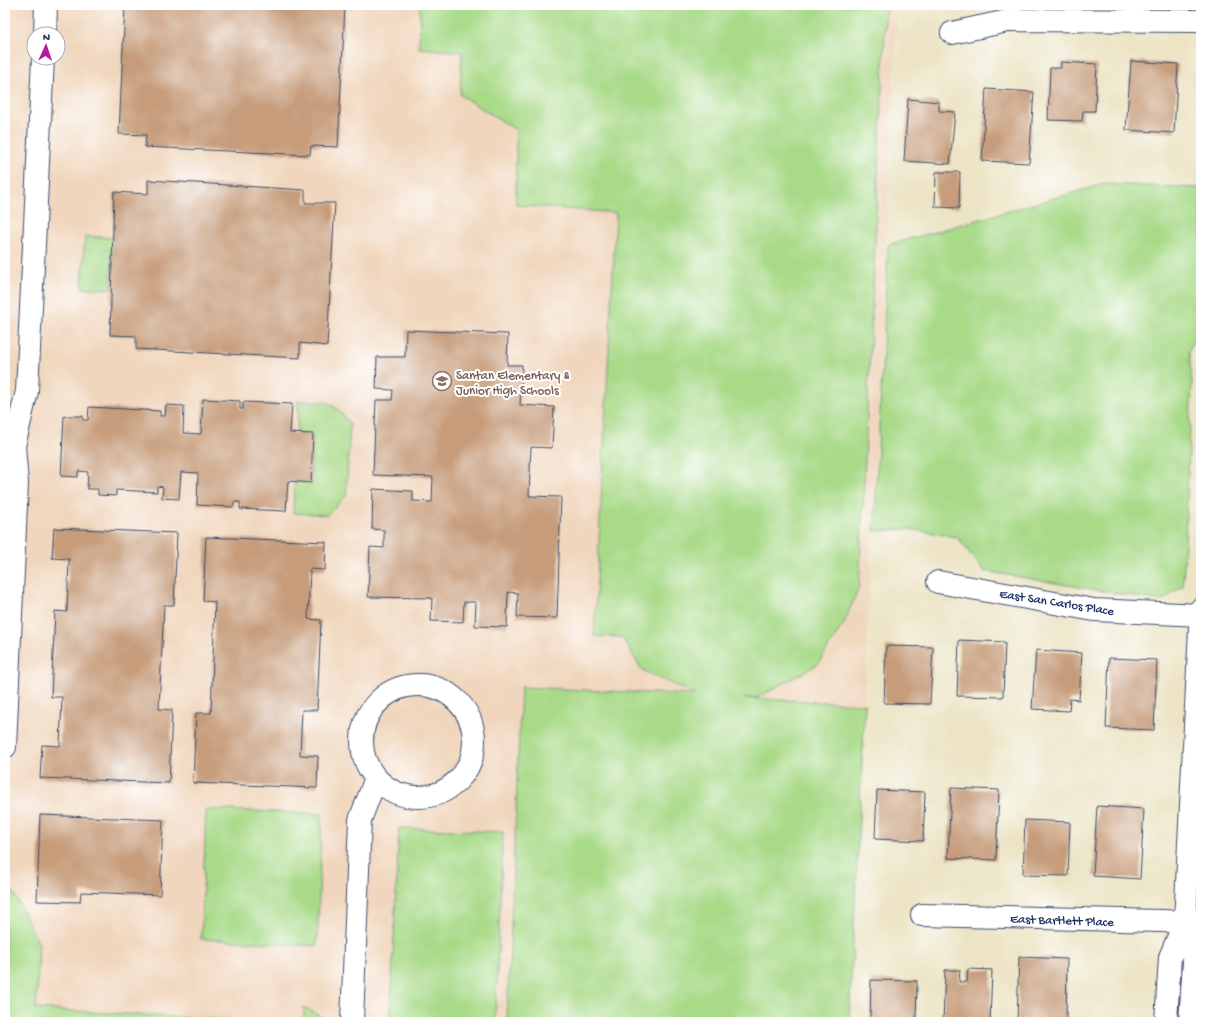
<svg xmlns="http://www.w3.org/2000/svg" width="1206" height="1027" font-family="'Gochi Hand',sans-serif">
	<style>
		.built { fill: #f0d6bc; fill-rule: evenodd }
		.green { fill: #a8da88; stroke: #628473 }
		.building { fill: #c69c7a }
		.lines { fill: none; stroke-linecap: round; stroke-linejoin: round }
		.minor-casing { stroke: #3a4a6d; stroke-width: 24 }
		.minor { stroke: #fff; stroke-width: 22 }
		.labels { text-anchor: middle; stroke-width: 4; stroke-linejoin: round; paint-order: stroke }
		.education-label { font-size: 13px; fill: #785e54; stroke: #fff; text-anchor: start }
		.street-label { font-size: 13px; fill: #1b2f5e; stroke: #fff }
	</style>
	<rect width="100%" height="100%" fill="#fff"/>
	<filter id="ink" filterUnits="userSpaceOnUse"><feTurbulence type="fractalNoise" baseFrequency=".025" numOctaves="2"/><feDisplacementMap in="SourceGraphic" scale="8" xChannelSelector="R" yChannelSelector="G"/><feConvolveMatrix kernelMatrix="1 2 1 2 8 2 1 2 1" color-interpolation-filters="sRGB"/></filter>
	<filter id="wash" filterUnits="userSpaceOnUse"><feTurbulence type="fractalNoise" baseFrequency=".012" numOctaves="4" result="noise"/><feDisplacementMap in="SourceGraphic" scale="16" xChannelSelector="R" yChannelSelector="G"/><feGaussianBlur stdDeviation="0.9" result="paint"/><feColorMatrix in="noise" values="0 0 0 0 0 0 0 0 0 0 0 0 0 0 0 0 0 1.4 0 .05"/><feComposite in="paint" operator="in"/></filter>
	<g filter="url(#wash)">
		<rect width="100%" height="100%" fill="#ece4c5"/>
		<path class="built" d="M 5,5 L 897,5 L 849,1022 L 5,1022 ZM 34,34 L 58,34 L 58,58 L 34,58 Z"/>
		<path class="green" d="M 420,5 L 886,5 L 859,588 L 844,623 L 817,665 L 758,697 L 744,698 L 865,704 L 849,1022 L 507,1022 L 521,687 L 695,695 L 642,670 L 622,637 L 594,636 L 616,213 L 516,205 L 516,130 L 460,95 L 462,52 L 419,48 Z
			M 1104,184 L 1201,188 L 1201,325 L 1189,351 L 1192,382 L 1183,586 L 1162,601 L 984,571 L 957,537 L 909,529 L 874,531 L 888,245 Z
			M 85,236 L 113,238 L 110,289 L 82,288 Z
			M 298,401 C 329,402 330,398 350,424 L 346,496 L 327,515 L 293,513 L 295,482 L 311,482 L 313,435 L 297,433 Z
			M 206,809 L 322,814 L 317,946 L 201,939 Z
			M 399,828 L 503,832 L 495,1022 L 390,1022 Z
			M 5,891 L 13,891 L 39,944 L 36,1009 L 267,1022 L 5,1022 Z
			M 304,1007 L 323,1018 L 322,1022 L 303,1022 Z"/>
		<g id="blocks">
			<path class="building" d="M 125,5 L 345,5 L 338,147 L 311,146 L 310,155 L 145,147 L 146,135 L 119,134 Z
				M 1131,61 L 1178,64 L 1174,133 L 1126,130 Z
				M 1061,62 L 1097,64 L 1095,111 L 1083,111 L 1082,121 L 1048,120 L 1050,68 L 1061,68 Z
				M 986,89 L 1034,92 L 1029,163 L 982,161 Z
				M 908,99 L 939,102 L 939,111 L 955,112 L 950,164 L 904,161 Z
				M 936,172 L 960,172 L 959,208 L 935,207 Z
				M 148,180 L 305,190 L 305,203 L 335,203 L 327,346 L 300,343 L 300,358 L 136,349 L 136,336 L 110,335 L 114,192 L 148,194 Z
				M 406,330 L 508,334 L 507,365 L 522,365 L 520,405 L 554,407 L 552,448 L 531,447 L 529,496 L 561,497 L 557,618 L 517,617 L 518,593 L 508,592 L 507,627 L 475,626 L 476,602 L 464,602 L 463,622 L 431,621 L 432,598 L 368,597 L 370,547 L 384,548 L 384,530 L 372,529 L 373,489 L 413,491 L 413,501 L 432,502 L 433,477 L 373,475 L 376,400 L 392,400 L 393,390 L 376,389 L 377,357 L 405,357 Z
				M 203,399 L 240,401 L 240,409 L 243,409 L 243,402 L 292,404 L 290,433 L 313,434 L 311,483 L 288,481 L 286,511 L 240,509 L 240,502 L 234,502 L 233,507 L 197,505 L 198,473 L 181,472 L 179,499 L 162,498 L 163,487 L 157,486 L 157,492 L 116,490 L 116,496 L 98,495 L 98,489 L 87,489 L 88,472 L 78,471 L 78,477 L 61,476 L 64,416 L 83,416 L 83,420 L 88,420 L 89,407 L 160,411 L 160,416 L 165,416 L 166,405 L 184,406 L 183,433 L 201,434 Z
				M 54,528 L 177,533 L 174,605 L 164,605 L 159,709 L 172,710 L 169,783 L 40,778 L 42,745 L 60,746 L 62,697 L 51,697 L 55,611 L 67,612 L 69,559 L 52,558 Z
				M 206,537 L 326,542 L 325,570 L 310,569 L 308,619 L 321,620 L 317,710 L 302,710 L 300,755 L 318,756 L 317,788 L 193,783 L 196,713 L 211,713 L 215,602 L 203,601 Z
				M 959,640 L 1005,642 L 1003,697 L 957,696 Z
				M 886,646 L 933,647 L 930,704 L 884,703 Z
				M 1036,650 L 1082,653 L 1079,700 L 1070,699 L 1069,711 L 1032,709 Z
				M 1109,658 L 1157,660 L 1154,730 L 1106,728 Z
				M 951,788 L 999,790 L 996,860 L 948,858 Z
				M 877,790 L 925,792 L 923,841 L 875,839 Z
				M 1097,806 L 1144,809 L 1140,879 L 1093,876 Z
				M 40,815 L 163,820 L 160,895 L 81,892 L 80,902 L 37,901 Z
				M 1025,820 L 1070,822 L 1068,876 L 1023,875 Z
				M 1019,957 L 1067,959 L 1066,1022 L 1017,1021 Z
				M 968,969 L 992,970 L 990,1022 L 943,1022 L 945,970 L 960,970 L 959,982 L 967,982 Z
				M 871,980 L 917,981 L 916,1022 L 870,1022 Z"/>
		</g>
	</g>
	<g filter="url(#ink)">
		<use href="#blocks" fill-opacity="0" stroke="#3a4a6d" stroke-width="1"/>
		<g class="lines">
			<g class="minor-casing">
				<path id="minor" d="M 952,33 L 1012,20 L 1201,21
					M 45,34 L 46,5
					M 938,582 L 1094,610 L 1201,615
					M362 741a56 56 0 1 1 112 0a56 56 0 1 1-112 0Z
					M 5,747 L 17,483 L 14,446 L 27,391 L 43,58
					M 922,915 L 1200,922
					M 352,1022 L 360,820 L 376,778
					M 1166,1022 L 1170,957 L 1185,922
					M 1190,1022 L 1194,961 L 1185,922 L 1201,609"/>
			</g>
			<use href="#minor" class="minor"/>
		</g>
	</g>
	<defs>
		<g id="school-ring" transform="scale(1)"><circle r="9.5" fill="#fff" stroke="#8d6e63" stroke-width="1.5"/><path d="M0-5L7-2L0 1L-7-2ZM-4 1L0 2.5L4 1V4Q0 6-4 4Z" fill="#8d6e63"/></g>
	</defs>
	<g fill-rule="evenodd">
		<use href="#school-ring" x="442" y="381"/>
	</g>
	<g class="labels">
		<g class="education-label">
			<text x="456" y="379">Santan Elementary &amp;<tspan x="456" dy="15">Junior High Schools</tspan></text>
		</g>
		<g class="street-label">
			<text transform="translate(1057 601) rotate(9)" y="5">East San Carlos Place</text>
			<text transform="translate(1062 919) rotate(2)" y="5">East Bartlett Place</text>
		</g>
	</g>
	<rect width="1206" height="1027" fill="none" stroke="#fff" stroke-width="20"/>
	<g transform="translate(46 46) rotate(3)"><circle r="19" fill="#ffffff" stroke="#a4acbf"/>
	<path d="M0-3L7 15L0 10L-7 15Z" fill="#b5179e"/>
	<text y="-6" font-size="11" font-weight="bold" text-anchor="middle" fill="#1b2f5e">N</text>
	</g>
</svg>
